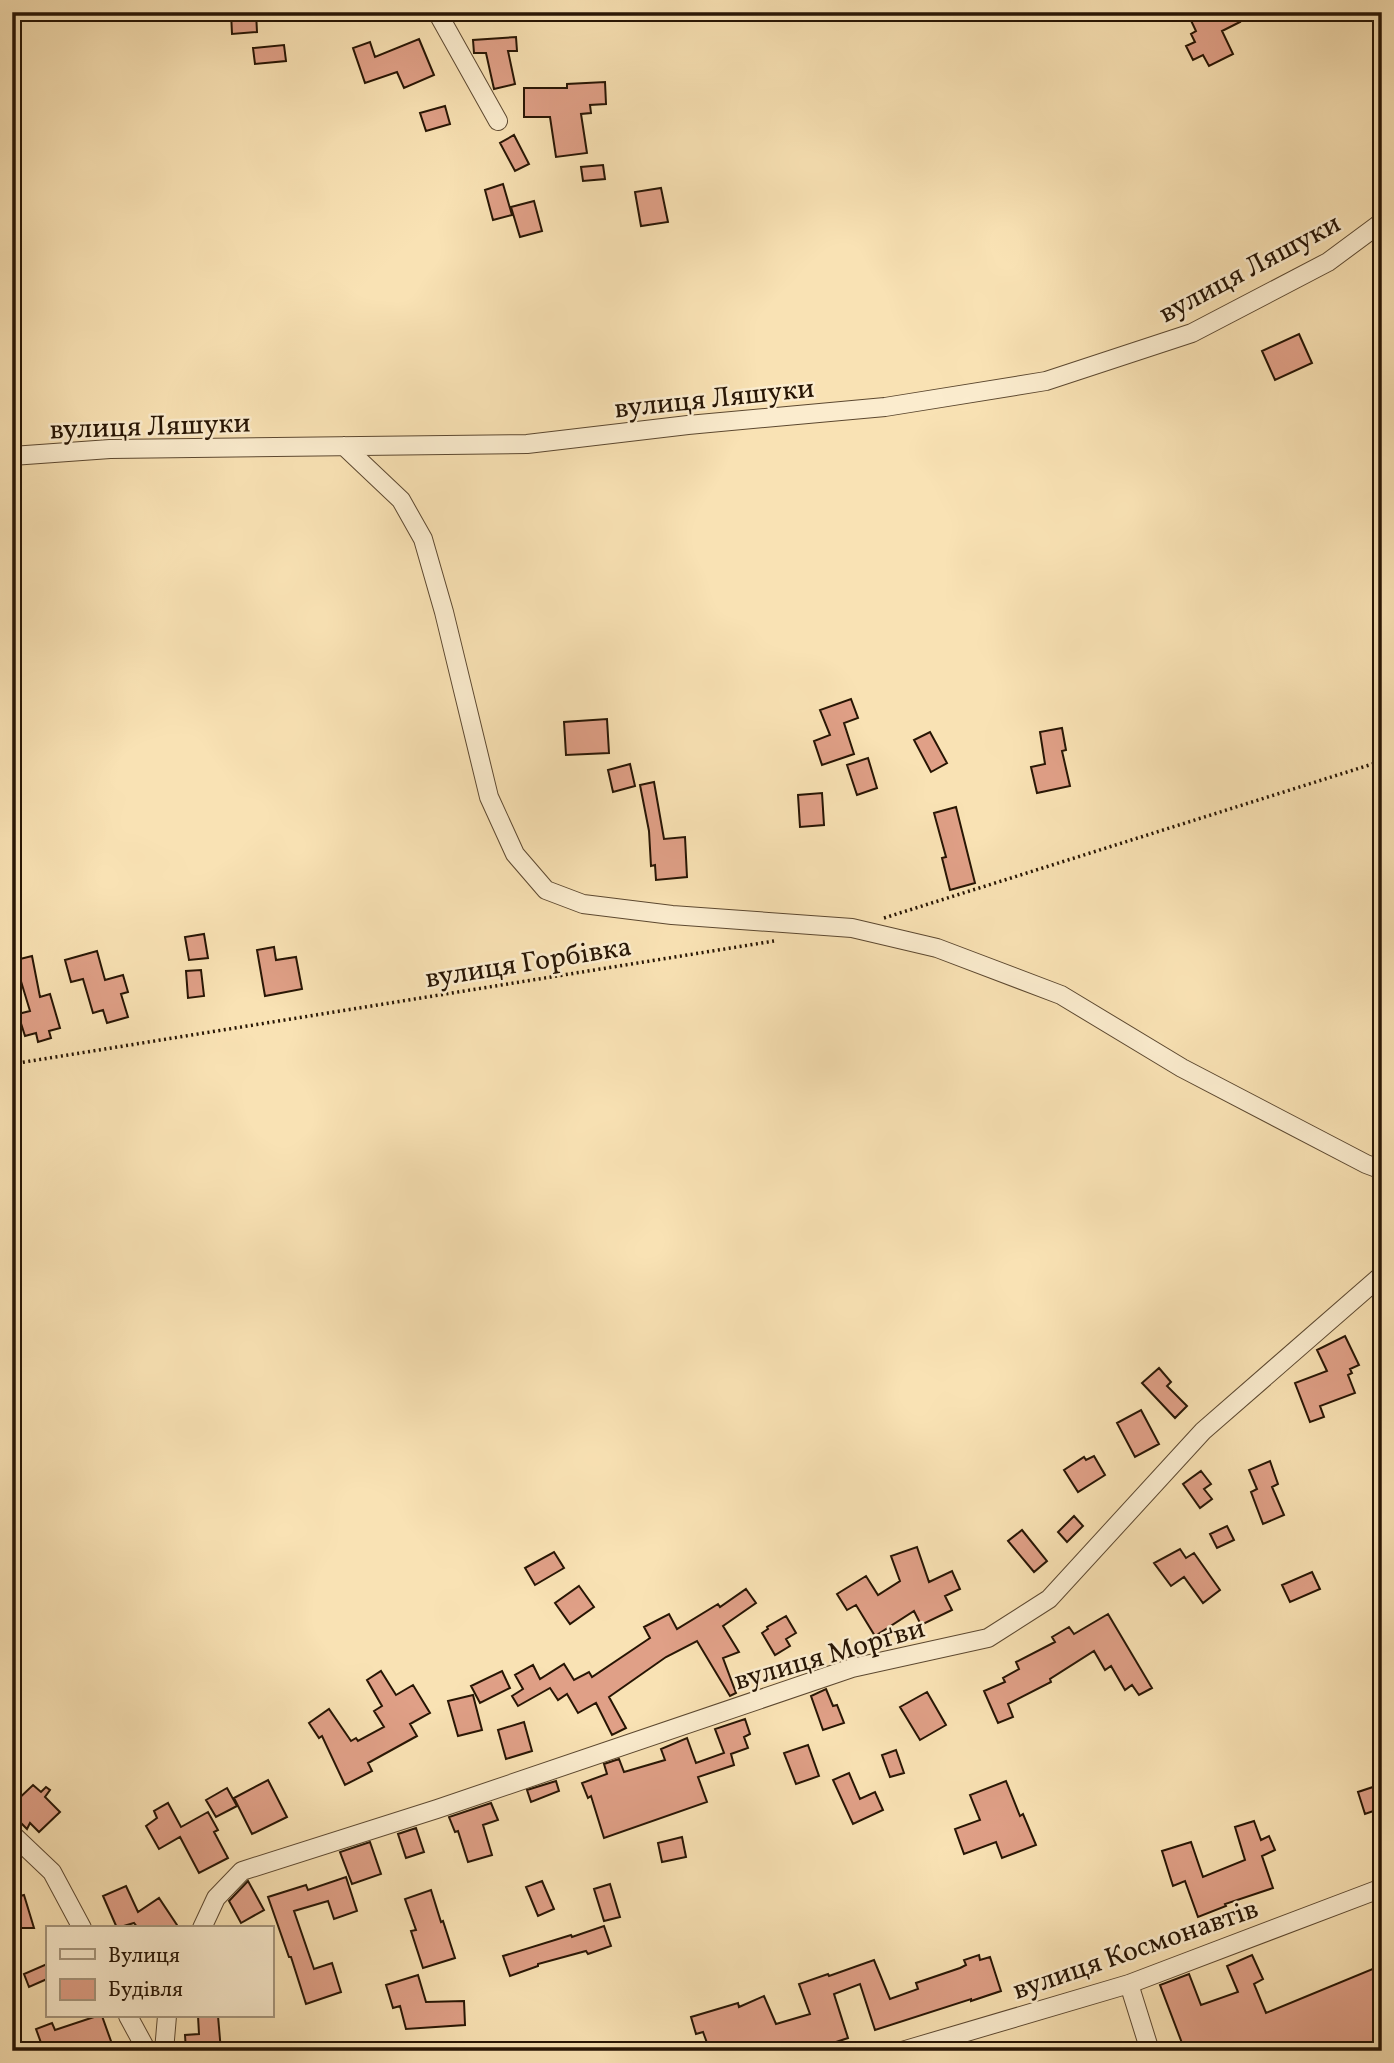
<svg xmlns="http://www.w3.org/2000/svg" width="1394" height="2063" font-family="Vollkorn,serif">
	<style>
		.building { fill: #e0a087; stroke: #271504; stroke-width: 2 }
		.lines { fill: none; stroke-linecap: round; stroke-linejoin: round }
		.minor-casing { stroke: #5c4830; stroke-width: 20 }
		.path { stroke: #271504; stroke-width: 3.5; stroke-dasharray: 2 3.5; stroke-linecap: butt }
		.minor { stroke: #fbecce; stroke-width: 18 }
		.labels { text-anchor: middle; stroke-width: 5; stroke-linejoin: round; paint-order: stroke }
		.street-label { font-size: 28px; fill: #271504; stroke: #fbecce }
	</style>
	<rect width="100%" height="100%" fill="#f9e2b4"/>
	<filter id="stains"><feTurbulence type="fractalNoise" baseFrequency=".00286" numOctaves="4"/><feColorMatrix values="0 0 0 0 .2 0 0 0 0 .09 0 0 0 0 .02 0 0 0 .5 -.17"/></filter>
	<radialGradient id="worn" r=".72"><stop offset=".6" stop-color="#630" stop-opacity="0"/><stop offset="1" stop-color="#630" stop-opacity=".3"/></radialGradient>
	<path class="building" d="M 231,12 L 256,12 L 257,32 L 232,34 Z
		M 1187,12 L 1235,12 L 1240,22 L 1222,31 L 1233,54 L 1209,66 L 1203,55 L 1193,60 L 1186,46 L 1195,42 L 1191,34 L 1196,31 Z
		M 516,37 L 517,51 L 508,51 L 515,84 L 494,89 L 486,53 L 474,53 L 473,40 Z
		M 419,39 L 434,75 L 404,88 L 397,72 L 365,83 L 353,48 L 370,42 L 375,57 Z
		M 284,45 L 286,61 L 255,64 L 253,48 Z
		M 605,82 L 606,104 L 590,105 L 591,113 L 581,114 L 587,153 L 556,157 L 550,117 L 524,117 L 524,88 L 567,88 L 567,84 Z
		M 445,106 L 450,124 L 426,131 L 420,113 Z
		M 514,135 L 529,164 L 515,171 L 500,143 Z
		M 603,165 L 605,179 L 583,181 L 581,167 Z
		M 503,184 L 512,215 L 493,220 L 485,190 Z
		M 661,188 L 668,222 L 641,226 L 635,192 Z
		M 534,201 L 542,231 L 520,237 L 511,207 Z
		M 1299,334 L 1312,363 L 1275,380 L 1262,351 Z
		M 851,699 L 858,718 L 844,723 L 854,754 L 822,765 L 814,741 L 830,735 L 820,710 Z
		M 607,719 L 609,753 L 566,755 L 564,722 Z
		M 1062,728 L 1066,750 L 1062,751 L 1070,786 L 1037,793 L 1031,767 L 1045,764 L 1040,732 Z
		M 930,732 L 947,763 L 931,772 L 914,740 Z
		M 868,758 L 877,788 L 857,795 L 847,765 Z
		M 630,764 L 635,786 L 613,792 L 608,770 Z
		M 654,782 L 664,839 L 685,837 L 687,877 L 656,880 L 655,865 L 651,866 L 649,831 L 640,785 Z
		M 822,793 L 824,825 L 800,827 L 798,795 Z
		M 956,807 L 975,883 L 950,890 L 942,858 L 946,857 L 934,813 Z
		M 204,934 L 208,958 L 189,960 L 185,937 Z
		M 274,947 L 276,960 L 296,957 L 302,989 L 265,996 L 257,950 Z
		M 97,951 L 105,980 L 123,975 L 128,992 L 121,994 L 128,1017 L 107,1023 L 103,1010 L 93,1013 L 83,979 L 71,982 L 65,960 Z
		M 32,956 L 40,997 L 50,994 L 60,1028 L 49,1031 L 51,1038 L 38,1042 L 36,1033 L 25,1036 L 18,1014 L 30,1011 L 20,978 L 12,979 L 12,961 Z
		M 201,970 L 204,996 L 188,998 L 186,971 Z
		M 1345,1336 L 1359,1365 L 1350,1369 L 1352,1373 L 1348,1375 L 1355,1393 L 1320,1406 L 1324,1417 L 1310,1422 L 1295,1383 L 1327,1371 L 1317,1350 Z
		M 1159,1368 L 1171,1382 L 1167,1386 L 1187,1406 L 1175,1418 L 1142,1383 Z
		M 1141,1410 L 1159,1444 L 1135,1457 L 1117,1423 Z
		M 1094,1456 L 1105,1475 L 1078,1492 L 1064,1470 L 1084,1457 L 1086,1460 Z
		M 1270,1461 L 1278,1484 L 1272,1487 L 1284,1515 L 1263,1524 L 1251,1492 L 1257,1489 L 1249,1470 Z
		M 1201,1471 L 1211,1484 L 1204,1489 L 1212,1499 L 1200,1508 L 1183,1484 Z
		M 1074,1516 L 1083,1526 L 1067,1542 L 1058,1532 Z
		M 1227,1526 L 1234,1540 L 1217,1548 L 1210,1534 Z
		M 1022,1530 L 1047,1561 L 1034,1572 L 1008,1541 Z
		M 917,1547 L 929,1582 L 952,1571 L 960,1589 L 945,1596 L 952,1610 L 921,1625 L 914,1611 L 875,1636 L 856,1605 L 847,1610 L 837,1594 L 866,1576 L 878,1595 L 900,1581 L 891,1556 Z
		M 1180,1549 L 1186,1558 L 1194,1553 L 1220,1590 L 1203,1603 L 1184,1577 L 1171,1586 L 1154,1563 Z
		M 554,1552 L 564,1568 L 535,1585 L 525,1568 Z
		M 1312,1572 L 1320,1589 L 1290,1602 L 1282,1585 Z
		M 579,1586 L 594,1607 L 570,1624 L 555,1603 Z
		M 746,1589 L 756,1603 L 723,1626 L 739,1652 L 723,1658 L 736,1693 L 730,1696 L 697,1641 L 666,1657 L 609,1697 L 626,1728 L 612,1735 L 596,1703 L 578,1713 L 567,1694 L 558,1700 L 550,1688 L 518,1706 L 512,1696 L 523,1689 L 515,1675 L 533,1665 L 540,1679 L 564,1664 L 574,1680 L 589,1672 L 592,1677 L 650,1638 L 644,1627 L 669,1614 L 677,1629 L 718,1604 L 720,1607 Z
		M 1108,1614 L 1152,1688 L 1139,1695 L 1132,1685 L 1125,1690 L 1111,1666 L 1105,1670 L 1094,1651 L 1050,1679 L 1051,1682 L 1008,1704 L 1013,1717 L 998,1723 L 984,1691 L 1005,1682 L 1003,1678 L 1019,1669 L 1016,1662 L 1055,1642 L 1052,1637 L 1069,1627 L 1074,1634 Z
		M 786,1616 L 796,1633 L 786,1639 L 790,1646 L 775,1655 L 762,1633 L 768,1629 L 767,1627 Z
		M 381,1671 L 396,1695 L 413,1685 L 430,1713 L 410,1724 L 417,1736 L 368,1763 L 372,1771 L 345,1785 L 322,1736 L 319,1738 L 309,1723 L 329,1709 L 351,1741 L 356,1738 L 358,1741 L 384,1727 L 374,1711 L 382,1706 L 367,1680 Z
		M 502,1671 L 510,1688 L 480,1703 L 471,1686 Z
		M 826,1689 L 833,1706 L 837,1705 L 844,1723 L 823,1730 L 811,1696 Z
		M 927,1692 L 946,1725 L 920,1740 L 900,1707 Z
		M 473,1695 L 482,1730 L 458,1736 L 448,1701 Z
		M 745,1719 L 750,1734 L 744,1737 L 748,1748 L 731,1754 L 734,1765 L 698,1777 L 707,1802 L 604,1838 L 591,1796 L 588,1798 L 582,1783 L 607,1774 L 604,1764 L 619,1759 L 624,1772 L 665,1760 L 661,1749 L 687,1738 L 696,1763 L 724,1753 L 715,1729 Z
		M 524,1722 L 532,1751 L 506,1759 L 498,1730 Z
		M 808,1745 L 819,1776 L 796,1784 L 784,1753 Z
		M 896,1750 L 904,1773 L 890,1777 L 882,1755 Z
		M 849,1773 L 860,1799 L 875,1792 L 883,1810 L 853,1824 L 833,1780 Z
		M 268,1780 L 287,1817 L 252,1834 L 234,1798 Z
		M 556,1781 L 559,1791 L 531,1802 L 527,1790 Z
		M 1006,1781 L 1020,1816 L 1023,1814 L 1036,1845 L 1002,1858 L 996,1842 L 964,1854 L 955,1829 L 980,1820 L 970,1795 Z
		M 1382,1784 L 1382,1808 L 1365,1814 L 1358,1792 Z
		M 33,1785 L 41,1792 L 46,1787 L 50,1790 L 45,1797 L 60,1812 L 39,1832 L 30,1823 L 27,1829 L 15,1817 L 20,1813 L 12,1805 Z
		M 227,1788 L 237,1806 L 216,1817 L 206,1800 Z
		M 168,1803 L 181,1827 L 208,1812 L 218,1830 L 214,1832 L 228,1858 L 199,1873 L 180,1837 L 159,1849 L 146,1826 L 157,1818 L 154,1811 Z
		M 491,1803 L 498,1820 L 483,1825 L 492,1855 L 468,1862 L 458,1831 L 455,1832 L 449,1817 Z
		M 1254,1821 L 1261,1840 L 1269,1836 L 1275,1850 L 1262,1856 L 1273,1888 L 1225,1904 L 1226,1906 L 1198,1917 L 1185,1881 L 1173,1886 L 1162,1851 L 1191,1842 L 1203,1877 L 1245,1860 L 1235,1827 Z
		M 416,1828 L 424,1852 L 406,1858 L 398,1834 Z
		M 682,1837 L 686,1857 L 662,1862 L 658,1843 Z
		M 370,1842 L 381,1874 L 352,1884 L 340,1852 Z
		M 346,1877 L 357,1911 L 334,1919 L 328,1901 L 294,1911 L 314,1969 L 332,1963 L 341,1992 L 306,2004 L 291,1957 L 289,1957 L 268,1897 L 306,1885 L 308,1890 Z
		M 248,1881 L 264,1910 L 241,1923 L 229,1901 Z
		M 542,1881 L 554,1909 L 538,1916 L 526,1887 Z
		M 610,1884 L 620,1917 L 604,1921 L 594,1889 Z
		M 126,1886 L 138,1912 L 159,1898 L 179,1928 L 138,1928 L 134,1923 L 117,1928 L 103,1896 Z
		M 431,1890 L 441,1922 L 443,1921 L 455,1958 L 423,1968 L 411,1931 L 416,1930 L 405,1899 Z
		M 24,1895 L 34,1928 L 12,1928 L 12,1898 Z
		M 604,1926 L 611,1946 L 588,1954 L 586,1951 L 538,1964 L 538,1966 L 510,1976 L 503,1956 L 571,1935 L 572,1937 Z
		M 979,1955 L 980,1960 L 990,1957 L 1001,1991 L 971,2001 L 971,1999 L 875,2030 L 860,1984 L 834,1994 L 848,2038 L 809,2051 L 710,2051 L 703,2032 L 696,2034 L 691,2017 L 738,2003 L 739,2007 L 764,1996 L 776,2024 L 810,2014 L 799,1984 L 828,1974 L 829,1976 L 874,1960 L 890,1999 L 918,1989 L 916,1983 L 960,1968 L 966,1965 L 964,1960 Z
		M 1252,1955 L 1263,1979 L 1254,1984 L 1266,2013 L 1375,1968 L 1382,1984 L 1382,2040 L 1356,2051 L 1185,2051 L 1160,1985 L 1189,1974 L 1201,2005 L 1238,1992 L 1227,1966 Z
		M 47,1964 L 47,1979 L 29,1987 L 24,1974 Z
		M 418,1975 L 426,2002 L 464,2001 L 465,2025 L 406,2029 L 400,2006 L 393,2008 L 386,1985 Z
		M 97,2016 L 102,2016 L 112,2044 L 92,2051 L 44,2051 L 36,2029 L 52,2023 L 55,2030 Z
		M 198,2016 L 218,2016 L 221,2051 L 186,2051 L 185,2035 L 199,2034 Z"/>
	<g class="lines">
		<g class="minor-casing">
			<path id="minor" d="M 437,12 L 498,121
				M 344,446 L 401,500 L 423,539 L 444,612 L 489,797 L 515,854 L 546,890 L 583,904 L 672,915 L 852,928 L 937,948 L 1061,995 L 1182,1068 L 1366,1164 L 1382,1170
				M 12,456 L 110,449 L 527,444 L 688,425 L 885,407 L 1046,381 L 1192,333 L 1328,262 L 1382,222
				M 12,1834 L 52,1872 L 82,1928
				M 202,1928 L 216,1898 L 242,1871 L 437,1809 L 852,1668 L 988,1638 L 1049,1599 L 1203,1431 L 1382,1275
				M 1129,1984 L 1150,2051
				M 128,2016 L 147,2051
				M 164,2051 L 167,2016
				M 902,2051 L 1129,1984 L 1382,1888"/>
		</g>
		<path class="path" d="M 884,918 L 1382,761
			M 12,1064 L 774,941"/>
		<use href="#minor" class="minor"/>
	</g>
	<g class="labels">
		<g class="street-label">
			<text transform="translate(1249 267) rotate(-28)" y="10">вулиця Ляшуки</text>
			<text transform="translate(714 397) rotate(-6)" y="10">вулиця Ляшуки</text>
			<text transform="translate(150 425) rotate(-2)" y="10">вулиця Ляшуки</text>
			<text transform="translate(528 961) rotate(-9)" y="10">вулиця Горбівка</text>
			<text transform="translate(829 1653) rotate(-16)" y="10">вулиця Морґви</text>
			<text transform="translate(1135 1948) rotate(-19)" y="10">вулиця Космонавтів</text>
		</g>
	</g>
	<rect width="1394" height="2063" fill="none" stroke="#f9e2b4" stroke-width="42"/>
	<rect x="14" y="14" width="1366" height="2035" fill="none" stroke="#271504" stroke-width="3.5"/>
	<rect x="21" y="21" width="1352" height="2021" fill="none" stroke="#271504" stroke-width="2"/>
	<rect x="46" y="1926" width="228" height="91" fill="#fbecce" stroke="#a6967d" stroke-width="2"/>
	<rect x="60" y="1949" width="35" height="10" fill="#fbecce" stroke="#a6967d" stroke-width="2"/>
	<text x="108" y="1962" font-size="21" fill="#271504">Вулиця</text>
	<rect x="60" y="1979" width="35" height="21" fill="#e0a087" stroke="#a6967d" stroke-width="2"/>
	<text x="108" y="1996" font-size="21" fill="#271504">Будівля</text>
	<rect width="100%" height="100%" filter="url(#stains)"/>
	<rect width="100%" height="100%" fill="url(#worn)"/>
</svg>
